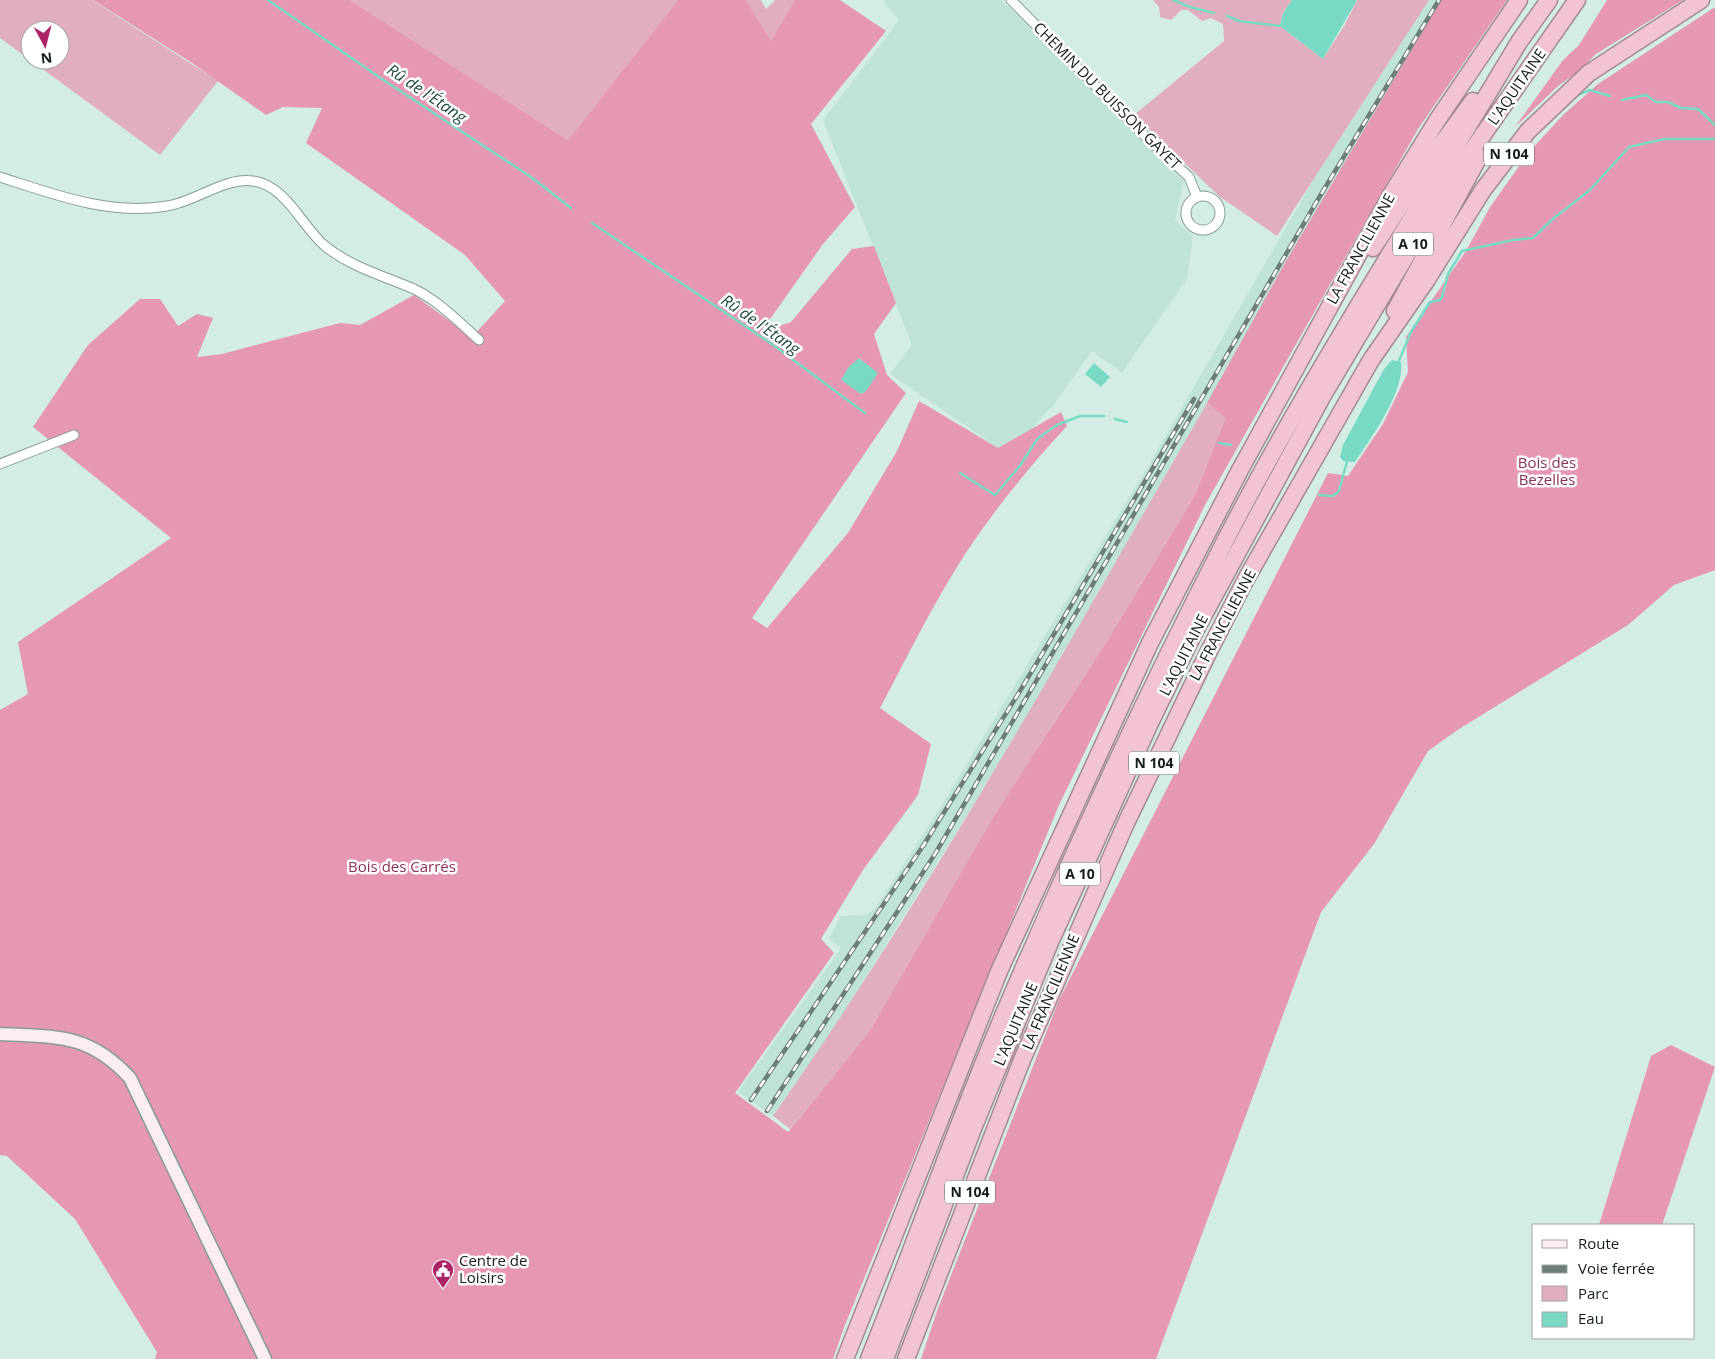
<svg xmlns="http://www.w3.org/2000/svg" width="1715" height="1359" font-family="'Open Sans',sans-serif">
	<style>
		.built { fill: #c0e3d9 }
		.green { fill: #e1aebf; fill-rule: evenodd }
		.forest { fill: #e597b3 }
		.water { fill: #78dac3 }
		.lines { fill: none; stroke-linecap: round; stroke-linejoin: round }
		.stream { stroke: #78dac3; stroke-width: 2.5 }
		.street-casing { stroke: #859d96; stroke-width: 11 }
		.secondary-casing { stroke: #859d96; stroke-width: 15 }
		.highway-casing { stroke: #a48a92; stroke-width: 19 }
		.street { stroke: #fff; stroke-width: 9 }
		.secondary { stroke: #fbedf2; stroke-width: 12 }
		.highway { stroke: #f2c4d3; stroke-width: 16 }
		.rail-casing { stroke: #6d7e79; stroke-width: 4.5 }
		.rail { stroke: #fff; stroke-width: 2.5; stroke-dasharray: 8; stroke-linecap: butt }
		.labels { text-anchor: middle; stroke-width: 5; stroke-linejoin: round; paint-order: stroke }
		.shield { fill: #fff; stroke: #5a615f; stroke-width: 1 }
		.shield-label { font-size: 14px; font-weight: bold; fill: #131d1a }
		.street-label { font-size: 15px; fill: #131d1a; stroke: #fff }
		.park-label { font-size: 15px; fill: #8c3158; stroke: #fff }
		.poi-label { font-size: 15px; fill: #131d1a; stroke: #fff; text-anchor: start }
		.water-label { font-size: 16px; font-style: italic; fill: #1c483e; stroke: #fff }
	</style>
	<rect width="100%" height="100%" fill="#d3ede5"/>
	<path class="built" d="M 882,0 L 1001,0 L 1184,181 L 1175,220 L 1193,237 L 1187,279 L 1122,373 L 1092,351 L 1055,403 L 1027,434 L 998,448 L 890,374 L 912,345 L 823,120 L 899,20 Z
		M 1419,0 L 1447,0 L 1305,235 L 998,766 L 824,1044 L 773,1116 L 738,1092 L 841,948 L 829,939 L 840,916 L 864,915 L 874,910 L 937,813 L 1150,463 L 1382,61 Z"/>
	<path class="green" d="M 0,0 L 92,0 L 218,81 L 160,155 L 0,38 ZM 30,30 L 60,30 L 60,60 L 30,60 Z
		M 350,0 L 678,0 L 568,140 Z
		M 746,0 L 761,0 L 766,9 L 775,0 L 795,0 L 771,42 Z
		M 1153,0 L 1292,0 L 1283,13 L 1280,26 L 1323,59 L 1344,26 L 1357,0 L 1429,0 L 1277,236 L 1220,197 L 1134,115 L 1224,41 L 1223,24 L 1211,18 L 1202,21 L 1188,10 L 1181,10 L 1171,20 L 1160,17 L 1159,7 Z
		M 1207,403 L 1227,418 L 1195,495 L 1110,636 L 1050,729 L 871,1029 L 790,1129 L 773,1116 C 933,888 1068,644 1207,403 Z"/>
	<path class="forest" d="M 93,0 L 350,0 L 568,140 L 678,0 L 746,0 L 771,41 L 795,0 L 840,0 L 886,31 L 811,124 L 855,207 L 823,244 L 761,332 L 791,322 L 852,249 L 874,246 L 896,303 L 874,334 L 887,375 L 906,393 L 752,618 L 767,628 L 848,533 L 897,451 L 919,401 L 998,448 L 1061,412 L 1067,426 C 1035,460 1005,497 978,535 C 940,589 911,650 880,708 L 931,744 L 918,795 L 863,870 L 821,939 L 834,953 L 735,1093 L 788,1132 L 871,1029 L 993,818 L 1110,636 L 1195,495 L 1226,418 L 1207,403 L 1286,261 L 1441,0 L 1507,0 L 1418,129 L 1205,505 L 1059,805 L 845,1325 L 833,1359 L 155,1359 L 157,1352 L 75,1219 L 7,1156 L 0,1155 L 0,710 L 28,694 L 18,642 L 171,538 L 33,427 L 88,345 L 140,299 L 160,299 L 178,326 L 197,314 L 213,318 L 197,357 L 222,354 L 340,323 L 360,325 L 414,295 L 472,337 L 505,301 L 465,255 L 306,143 L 322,108 L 283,107 L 266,115 L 189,61 Z
		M 1607,0 L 1683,0 L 1596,54 L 1579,71 L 1558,86 L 1515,127 L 1563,60 L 1579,45 Z
		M 1715,7 L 1715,570 L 1674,585 L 1628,625 L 1459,729 L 1428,751 L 1374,844 L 1321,912 L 1156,1359 L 921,1359 L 937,1311 L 1059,1000 L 1328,473 L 1348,476 L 1383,424 L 1408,372 L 1406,337 L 1466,251 L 1490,207 L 1530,151 L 1563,115 L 1598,84 Z
		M 1671,1045 L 1715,1067 L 1662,1225 L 1599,1225 L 1651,1056 Z"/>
	<path class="water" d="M 1292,0 L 1357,0 L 1323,59 L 1280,26 L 1283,13 Z
		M 859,358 L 878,373 L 866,391 L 861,394 L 841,380 L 848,368 Z
		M 1392,360 L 1401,362 C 1405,391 1371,438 1355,462 L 1343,461 L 1340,457 L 1343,445 L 1384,369 Z
		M 1094,363 L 1110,377 L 1101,387 L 1085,374 Z"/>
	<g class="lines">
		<path class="stream" d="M 268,0 L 379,77 L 531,177 L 571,208
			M 1173,0 L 1190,7 L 1214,13
			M 1227,16 L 1239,21 L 1280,26 L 1282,24
			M 1577,95 L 1590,90 L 1610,96
			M 1622,100 L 1646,95 L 1656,102 L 1668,102 L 1681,108 L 1698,109 L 1715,125
			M 592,223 L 769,342 L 865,413
			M 1398,363 L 1411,332 L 1430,302 L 1440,300 L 1442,297 L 1448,274 L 1462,251 L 1513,240 L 1533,238 L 1554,218 L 1590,190 L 1629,147 L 1664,139 L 1715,139
			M 1115,419 L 1127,422
			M 1219,443 L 1231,445
			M 960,473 L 995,495 L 1019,467 L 1038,438 L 1057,425 L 1080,416 L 1104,416
			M 1319,495 L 1333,496 L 1339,491 L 1347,461"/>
		<g class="street-casing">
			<path id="street" d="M 1011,0 L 1145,136 L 1189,177 L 1197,197
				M 0,177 C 53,194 110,216 167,206 C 195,202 224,177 253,181 C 286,185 302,227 325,246 C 351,267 384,276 414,289 C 439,301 459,322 479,340
				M1186 213a17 17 0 1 1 34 0a17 17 0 1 1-34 0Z
				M 0,464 L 74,435"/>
		</g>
		<g class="secondary-casing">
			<path id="secondary" d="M 0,1034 C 56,1037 89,1033 130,1078 L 265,1359"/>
		</g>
		<g class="highway-casing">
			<path id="highway" d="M 1373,248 L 1432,157 L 1473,101
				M 1395,311 L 1479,157
				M 845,1359 L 1000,969 L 1150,643 L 1240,470 L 1391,195 L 1438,119 L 1519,0
				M 869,1359 C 913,1249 952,1137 998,1028 C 1068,862 1144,699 1226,539 C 1315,368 1420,208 1519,42 L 1549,0
				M 885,1359 L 974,1126 L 1051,940 L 1150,723 L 1195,631 L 1322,397 L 1416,239 L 1457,172 L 1577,0
				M 906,1359 L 1022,1060 L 1126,823 L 1208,653 L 1246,579 L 1371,360 L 1426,281 L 1483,190 L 1528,131 L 1589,73 L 1701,0"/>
		</g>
		<use href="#street" class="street"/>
		<use href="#secondary" class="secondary"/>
		<use href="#highway" class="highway"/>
		<g class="rail-casing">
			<path id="rail" d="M 751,1100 L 923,846 L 1020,691 L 1194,399
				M 767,1111 L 935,854 L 1320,196 L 1439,0"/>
		</g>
		<use href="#rail" class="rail"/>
	</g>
	<defs>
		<g id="civic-pin" transform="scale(1.125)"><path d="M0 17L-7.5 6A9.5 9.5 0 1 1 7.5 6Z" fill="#ad2466" stroke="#fff"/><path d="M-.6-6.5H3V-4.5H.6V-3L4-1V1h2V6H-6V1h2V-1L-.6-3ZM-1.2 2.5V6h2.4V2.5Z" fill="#fff"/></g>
	</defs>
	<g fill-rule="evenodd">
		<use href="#civic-pin" x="443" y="1270"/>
	</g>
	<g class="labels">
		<g class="shield">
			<rect x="1484" y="142.5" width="50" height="23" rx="4"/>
			<rect x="1393" y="232.5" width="40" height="23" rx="4"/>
			<rect x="1129" y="751.5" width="50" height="23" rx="4"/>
			<rect x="1060" y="862.5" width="40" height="23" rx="4"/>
			<rect x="945" y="1180.5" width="50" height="23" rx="4"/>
		</g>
		<g class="shield-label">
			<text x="1509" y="159">N 104</text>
			<text x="1413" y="249">A 10</text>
			<text x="1154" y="768">N 104</text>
			<text x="1080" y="879">A 10</text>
			<text x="970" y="1197">N 104</text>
		</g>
		<g class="street-label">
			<text transform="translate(1517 87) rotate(-55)" y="5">L'AQUITAINE</text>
			<text transform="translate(1107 96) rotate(45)" y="5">CHEMIN DU BUISSON GAYET</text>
			<text transform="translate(1361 249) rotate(-61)" y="5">LA FRANCILIENNE</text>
			<text transform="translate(1223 625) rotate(-62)" y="5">LA FRANCILIENNE</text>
			<text transform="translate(1184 655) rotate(-63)" y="5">L'AQUITAINE</text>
			<text transform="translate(1051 992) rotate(-67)" y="5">LA FRANCILIENNE</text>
			<text transform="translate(1016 1024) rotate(-67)" y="5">L'AQUITAINE</text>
		</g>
		<g class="park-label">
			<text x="1547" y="468">Bois des<tspan x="1547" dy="17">Bezelles</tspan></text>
			<text x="402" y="872">Bois des Carrés</text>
		</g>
		<g class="poi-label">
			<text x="459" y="1266">Centre de<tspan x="459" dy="17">Loisirs</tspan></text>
		</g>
		<g class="water-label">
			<text transform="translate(427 93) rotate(34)" y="6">Rû de l'Étang</text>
			<text transform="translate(761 324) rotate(35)" y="6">Rû de l'Étang</text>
		</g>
	</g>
	<rect x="1532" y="1224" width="162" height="115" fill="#ffffff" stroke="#a1a5a3"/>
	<rect x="1542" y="1240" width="25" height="8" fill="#fbedf2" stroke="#a1a5a3"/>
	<text x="1578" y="1249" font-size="15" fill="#131d1a">Route</text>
	<rect x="1542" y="1265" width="25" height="8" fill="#6d7e79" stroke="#a1a5a3"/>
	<text x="1578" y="1274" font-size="15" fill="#131d1a">Voie ferrée</text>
	<rect x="1542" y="1286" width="25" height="15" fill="#e1aebf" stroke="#a1a5a3"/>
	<text x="1578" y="1299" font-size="15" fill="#131d1a">Parc</text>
	<rect x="1542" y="1312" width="25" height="15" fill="#78dac3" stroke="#a1a5a3"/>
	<text x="1578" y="1324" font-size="15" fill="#131d1a">Eau</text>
	<g transform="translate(45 45) rotate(173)"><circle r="24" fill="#ffffff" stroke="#a1a5a3"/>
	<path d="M0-4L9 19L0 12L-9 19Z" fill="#ad2466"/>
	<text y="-8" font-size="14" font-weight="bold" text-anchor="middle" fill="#131d1a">N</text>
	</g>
</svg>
